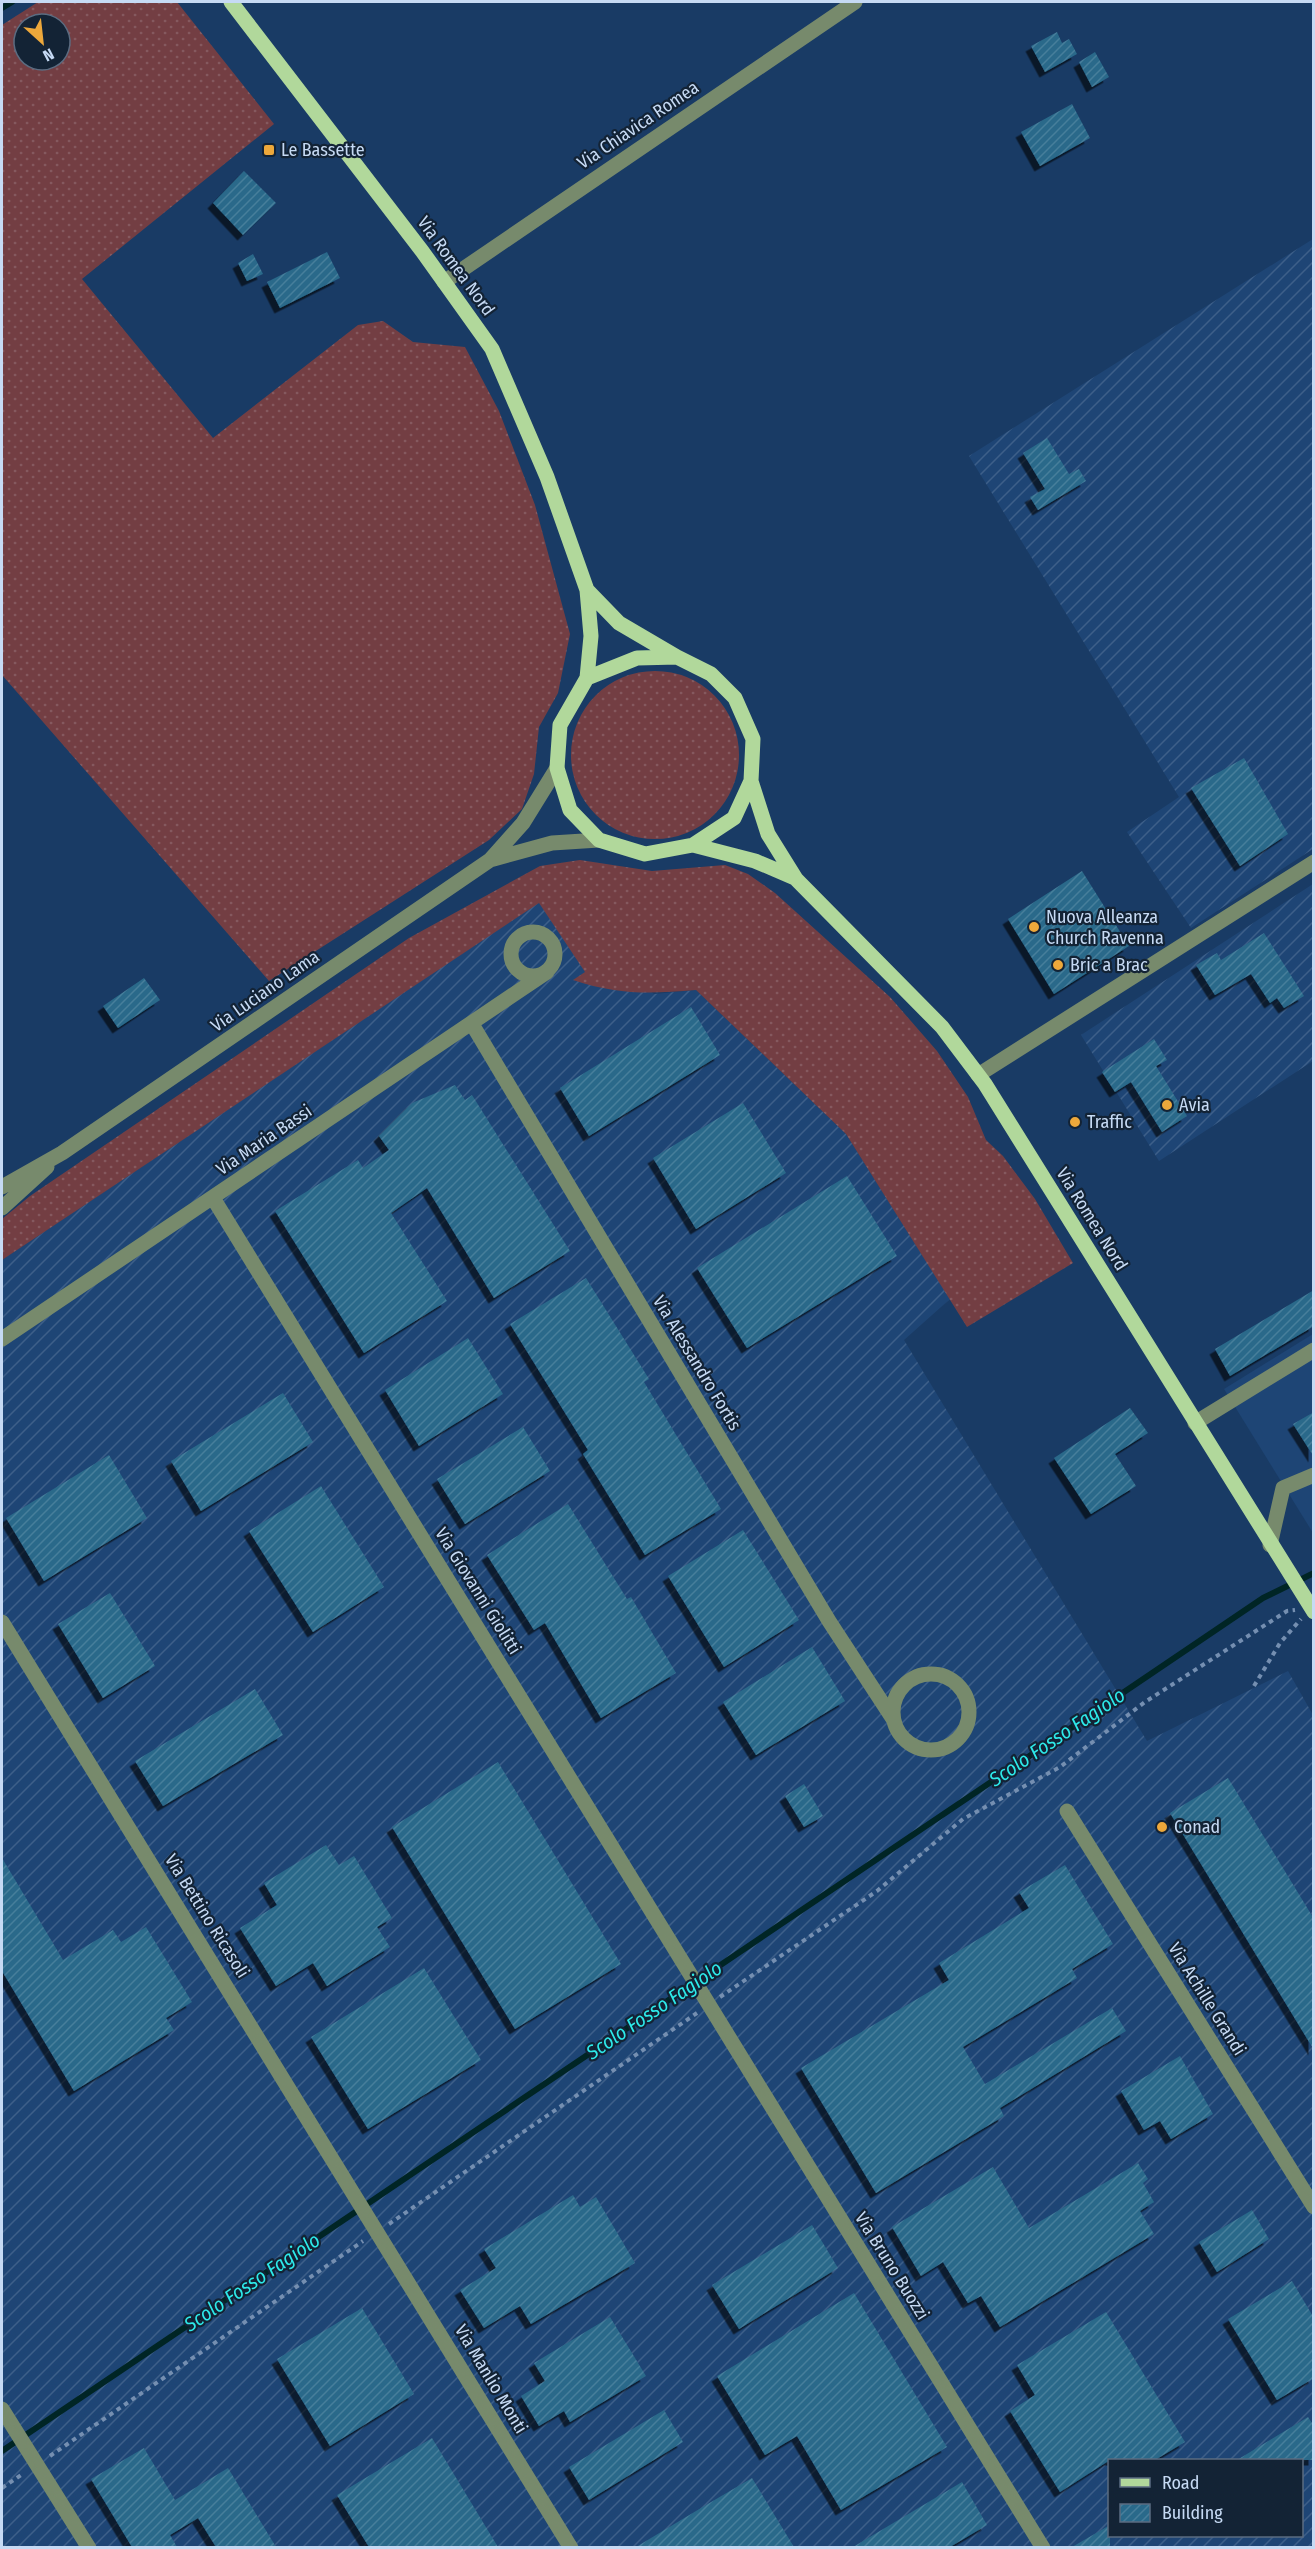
<svg xmlns="http://www.w3.org/2000/svg" width="1315" height="2549" font-family="'Fira Sans Condensed',sans-serif">
	<style>
		.built { fill: #1e4575 }
		.industrial { fill: url(#industrial-furrows); fill-rule: evenodd }
		.grass { fill: url(#grass-dots); fill-rule: evenodd }
		.lines { fill: none; stroke-linecap: round; stroke-linejoin: round }
		.stream { stroke: #002525; stroke-width: 6 }
		.building { fill: url(#building-hatch); filter: url(#shadow) }
		.path { stroke: #758fb1; stroke-width: 4; stroke-dasharray: 4.5 4.5; stroke-linecap: butt }
		.minor { stroke: #778a6c; stroke-width: 15 }
		.major { stroke: #b1d89b; stroke-width: 15 }
		.poi-dot { fill: #eda83b; stroke: #132335; stroke-width: 2 }
		.labels { text-anchor: middle; stroke-width: 4.5; stroke-linejoin: round; paint-order: stroke }
		.street-label { font-size: 18px; fill: #c6daf4; stroke: #132335 }
		.poi-label { font-size: 18px; fill: #c6daf4; stroke: #132335; text-anchor: start }
		.water-label { font-size: 20px; font-style: italic; fill: #2deaea; stroke: #132335 }
	</style>
	<defs>
		<pattern id="industrial-furrows" width="10" height="10" patternUnits="userSpaceOnUse" patternTransform="scale(1.5)"><rect width="10" height="10" fill="#1e4575"/><path d="M-1 1l2-2M0 10L10 0M9 11l2-2" fill="none" stroke="#3d5f89"/></pattern>
		<pattern id="grass-dots" width="8" height="8" patternUnits="userSpaceOnUse" patternTransform="scale(1.5)"><rect width="8" height="8" fill="#733e43"/><path d="M2 2h.1M6 6h.1" fill="none" stroke="#85595f" stroke-width="1.8" stroke-linecap="round"/></pattern>
		<pattern id="building-hatch" width="6" height="6" patternUnits="userSpaceOnUse" patternTransform="scale(1.5)"><rect width="6" height="6" fill="#29698a"/><path d="M-1 1l2-2M0 6l6-6M5 7l2-2" fill="none" stroke="#477e9b"/></pattern>
		<filter id="shadow"><feDropShadow dx="-5.5" dy="5.5" stdDeviation="0" flood-color="#0009"/></filter>
	</defs>
	<rect width="100%" height="100%" fill="#193b65"/>
	<path class="built" d="M 1313,1334 L 1313,1533 L 1224,1389 Z"/>
	<path class="industrial" d="M 1313,239 L 1313,849 L 1191,928 L 1127,832 L 1179,797 L 969,456 Z
		M 1313,884 L 1313,1061 L 1159,1161 L 1081,1035 Z
		M 539,902 L 654,994 L 696,990 L 846,1134 L 950,1299 L 904,1340 L 1147,1741 L 1288,1671 L 1313,1715 L 1313,2547 L 2,2548 L 2,1260 ZM 1110,2460 L 1302,2460 L 1302,2536 L 1110,2536 Z"/>
	<path class="grass" d="M 38,2 L 177,2 L 274,124 L 82,279 L 213,438 L 358,325 L 383,321 L 413,342 L 465,347 L 499,411 L 535,505 L 570,634 L 558,693 L 539,727 L 534,774 L 522,809 L 489,840 L 269,981 L 2,675 L 2,25 ZM 24,24 L 60,24 L 60,60 L 24,60 Z
		M571 755a84 84 0 1 1 168 0a84 84 0 1 1-168 0Z
		M 580,860 L 652,871 L 725,865 L 748,874 L 775,893 L 890,997 L 937,1051 L 968,1097 L 986,1140 L 1003,1156 L 1035,1199 L 1073,1263 L 967,1327 L 846,1134 L 696,990 C 651,994 617,995 573,980 L 585,972 L 539,903 L 2,1260 L 2,1219 L 30,1196 L 409,938 L 540,866 Z"/>
	<g class="lines">
		<path class="stream" d="M 2,8 L 12,2
			M 2,2451 L 1263,1598 L 1314,1573"/>
	</g>
	<path class="building" d="M 1057,32 L 1062,43 L 1069,39 L 1077,54 L 1045,72 L 1031,46 Z
		M 1095,52 L 1109,77 L 1092,87 L 1079,62 Z
		M 1072,104 L 1090,138 L 1040,166 L 1021,132 Z
		M 244,171 L 276,203 L 243,235 L 213,203 Z
		M 327,252 L 340,278 L 280,308 L 267,282 Z
		M 253,254 L 263,274 L 247,281 L 238,263 Z
		M 1047,438 L 1069,474 L 1079,469 L 1086,481 L 1038,510 L 1030,497 L 1045,489 L 1023,453 Z
		M 1244,758 L 1288,834 L 1240,866 L 1191,788 Z
		M 1082,871 L 1129,946 L 1054,994 L 1008,919 Z
		M 1264,933 L 1304,996 L 1284,1008 L 1277,998 L 1270,1003 L 1251,974 L 1215,995 L 1196,965 L 1217,953 L 1221,960 Z
		M 144,978 L 160,1000 L 118,1028 L 103,1006 Z
		M 691,1007 L 720,1055 L 589,1136 L 560,1088 Z
		M 1154,1039 L 1167,1060 L 1156,1066 L 1187,1116 L 1162,1132 L 1131,1082 L 1115,1092 L 1102,1072 Z
		M 455,1085 L 465,1100 L 472,1095 L 570,1251 L 494,1298 L 427,1188 L 391,1213 L 447,1301 L 364,1353 L 275,1211 L 358,1160 L 363,1168 L 389,1150 L 379,1136 L 412,1103 Z
		M 743,1103 L 786,1173 L 696,1229 L 653,1158 Z
		M 847,1176 L 897,1256 L 747,1348 L 697,1268 Z
		M 586,1278 L 649,1379 L 644,1382 L 721,1509 L 645,1555 L 583,1454 L 588,1450 L 510,1324 Z
		M 1314,1290 L 1314,1326 L 1230,1376 L 1215,1349 Z
		M 468,1338 L 503,1394 L 419,1446 L 385,1390 Z
		M 283,1393 L 313,1442 L 201,1511 L 171,1461 Z
		M 1130,1408 L 1148,1433 L 1115,1454 L 1136,1486 L 1091,1514 L 1054,1458 Z
		M 1314,1412 L 1314,1457 L 1293,1424 Z
		M 523,1427 L 550,1471 L 465,1524 L 437,1479 Z
		M 109,1455 L 147,1518 L 44,1581 L 6,1518 Z
		M 321,1486 L 384,1587 L 313,1632 L 249,1531 Z
		M 568,1504 L 627,1599 L 631,1597 L 676,1673 L 601,1718 L 545,1623 L 534,1630 L 487,1555 Z
		M 743,1530 L 799,1620 L 724,1667 L 668,1576 Z
		M 110,1593 L 155,1666 L 103,1698 L 58,1624 Z
		M 812,1647 L 845,1701 L 756,1755 L 723,1702 Z
		M 255,1689 L 283,1735 L 163,1806 L 135,1761 Z
		M 498,1762 L 621,1964 L 515,2029 L 392,1827 Z
		M 1228,1778 L 1314,1919 L 1314,2050 L 1170,1813 Z
		M 804,1784 L 823,1816 L 804,1827 L 785,1796 Z
		M 326,1845 L 339,1865 L 354,1856 L 392,1918 L 377,1927 L 390,1947 L 327,1986 L 313,1963 L 276,1986 L 240,1928 L 277,1905 L 264,1883 Z
		M 2,1858 L 63,1960 L 113,1930 L 121,1942 L 146,1927 L 192,2002 L 166,2018 L 174,2030 L 74,2091 L 2,1971 Z
		M 1065,1865 L 1113,1944 L 1072,1969 L 1077,1978 L 963,2047 L 985,2084 L 1112,2008 L 1126,2031 L 1000,2108 L 1004,2116 L 876,2193 L 801,2068 L 949,1980 L 939,1963 L 1029,1908 L 1019,1892 Z
		M 424,1968 L 481,2060 L 368,2129 L 311,2037 Z
		M 1180,2056 L 1213,2114 L 1171,2139 L 1160,2121 L 1144,2130 L 1121,2091 Z
		M 1138,2163 L 1148,2179 L 1143,2183 L 1154,2202 L 1140,2211 L 1154,2234 L 1000,2327 L 981,2296 L 968,2303 L 943,2262 L 921,2276 L 892,2227 L 993,2167 L 1029,2228 Z
		M 573,2195 L 580,2207 L 596,2197 L 635,2263 L 531,2324 L 520,2306 L 484,2328 L 460,2290 L 496,2268 L 484,2249 Z
		M 1252,2210 L 1269,2239 L 1217,2272 L 1199,2242 Z
		M 812,2225 L 838,2268 L 739,2329 L 712,2285 Z
		M 1292,2281 L 1314,2318 L 1314,2378 L 1277,2400 L 1228,2319 Z
		M 854,2293 L 947,2447 L 841,2510 L 797,2436 L 765,2455 L 717,2376 Z
		M 362,2308 L 414,2394 L 330,2446 L 277,2359 Z
		M 1106,2312 L 1185,2442 L 1155,2460 L 1110,2460 L 1060,2492 L 1010,2411 L 1035,2395 L 1017,2365 Z
		M 610,2317 L 646,2376 L 570,2422 L 564,2411 L 539,2426 L 521,2396 L 545,2381 L 534,2363 Z
		M 664,2410 L 683,2442 L 589,2500 L 569,2467 Z
		M 1308,2417 L 1314,2426 L 1314,2460 L 1237,2460 Z
		M 432,2438 L 498,2547 L 369,2547 L 337,2495 Z
		M 144,2448 L 175,2500 L 228,2468 L 276,2547 L 216,2547 L 198,2518 L 170,2535 L 177,2547 L 132,2547 L 91,2479 Z
		M 752,2478 L 794,2547 L 636,2547 L 706,2505 Z
		M 962,2482 L 987,2525 L 950,2547 L 853,2547 Z
		M 1110,2525 L 1110,2547 L 1072,2547 Z"/>
	<g class="lines">
		<path class="path" d="M 1254,1686 L 1280,1643 L 1301,1619
			M 720,1997 L 877,1891 L 963,1819 L 1060,1767 L 1145,1702 L 1287,1611 L 1295,1610
			M 389,2224 L 697,2013
			M 50,2456 L 363,2241
			M 2,2488 L 24,2473"/>
		<path class="minor" d="M 444,282 L 855,2
			M 490,860 L 552,843 L 599,840
			M511 954a22 22 0 1 1 44 0a22 22 0 1 1-44 0Z
			M 472,1024 L 829,1621 L 893,1719
			M 978,1075 L 1314,862
			M 2,1187 L 62,1153 L 490,860 L 523,823 L 557,768
			M 213,1198 L 1043,2548
			M 2,1208 L 47,1167
			M 2,1339 L 547,972
			M 1195,1423 L 1314,1350
			M 1270,1545 L 1283,1488 L 1314,1475
			M 2,1622 L 571,2548
			M893 1712a38 38 0 1 1 76 0a38 38 0 1 1-76 0Z
			M 1067,1811 L 1314,2207
			M 2,2409 L 89,2548"/>
		<path class="major" d="M 231,2 L 422,251 L 492,349 L 547,477 L 587,590 L 591,636 L 587,678
			M 587,590 L 619,623 L 677,657
			M 677,657 L 711,674 L 735,698 L 753,739 L 751,781 L 734,818 L 693,845 L 645,854 L 599,840 L 570,810 L 557,768 L 560,725 L 587,678 L 637,658 Z
			M 751,781 L 768,834 L 796,879 L 942,1027 L 985,1084 L 1314,1612
			M 693,845 L 755,861 L 795,878"/>
	</g>
	<g class="poi-dot">
		<rect x="263" y="144" width="12" height="12" rx="3"/>
		<circle cx="1034" cy="927" r="6"/>
		<circle cx="1058" cy="965" r="6"/>
		<circle cx="1167" cy="1105" r="6"/>
		<circle cx="1075" cy="1122" r="6"/>
		<circle cx="1162" cy="1827" r="6"/>
	</g>
	<g class="labels">
		<g class="street-label">
			<text transform="translate(638 125) rotate(-34)" y="6">Via Chiavica Romea</text>
			<text transform="translate(456 266) rotate(54)" y="6">Via Romea Nord</text>
			<text transform="translate(265 991) rotate(-35)" y="6">Via Luciano Lama</text>
			<text transform="translate(264 1140) rotate(-34)" y="6">Via Maria Bassi</text>
			<text transform="translate(1092 1219) rotate(58)" y="6">Via Romea Nord</text>
			<text transform="translate(697 1363) rotate(59)" y="6">Via Alessandro Fortis</text>
			<text transform="translate(478 1591) rotate(58)" y="6">Via Giovanni Giolitti</text>
			<text transform="translate(207 1916) rotate(58)" y="6">Via Bettino Ricasoli</text>
			<text transform="translate(1207 1999) rotate(58)" y="6">Via Achille Grandi</text>
			<text transform="translate(892 2266) rotate(58)" y="6">Via Bruno Buozzi</text>
			<text transform="translate(491 2379) rotate(59)" y="6">Via Manlio Monti</text>
		</g>
		<g class="poi-label">
			<text x="281" y="156">Le Bassette</text>
			<text x="1046" y="923">Nuova Alleanza<tspan x="1046" dy="21">Church Ravenna</tspan></text>
			<text x="1070" y="971">Bric a Brac</text>
			<text x="1179" y="1111">Avia</text>
			<text x="1087" y="1128">Traffic</text>
			<text x="1174" y="1833">Conad</text>
		</g>
		<g class="water-label">
			<text transform="translate(1057 1737) rotate(-34)" y="7">Scolo Fosso Fagiolo</text>
			<text transform="translate(654 2010) rotate(-34)" y="7">Scolo Fosso Fagiolo</text>
			<text transform="translate(252 2282) rotate(-34)" y="7">Scolo Fosso Fagiolo</text>
		</g>
	</g>
	<rect width="1315" height="2549" fill="none" stroke="#c6daf4" stroke-width="6"/>
	<rect x="1108" y="2459" width="195" height="78" fill="#132335" stroke="#5b6c81" stroke-width="1.5"/>
	<rect x="1120" y="2478" width="30" height="9" fill="#b1d89b" stroke="#5b6c81" stroke-width="1.5"/>
	<text x="1162" y="2489" font-size="18" fill="#c6daf4">Road</text>
	<rect x="1120" y="2504" width="30" height="18" fill="url(#building-hatch)" stroke="#5b6c81" stroke-width="1.5"/>
	<text x="1162" y="2519" font-size="18" fill="#c6daf4">Building</text>
	<g transform="translate(42 42) rotate(153)"><circle r="28" fill="#132335" stroke="#5b6c81" stroke-width="1.5"/>
	<path d="M0-4.5L10 22L0 15L-10 22Z" fill="#eda83b"/>
	<text y="-9" font-size="16" font-weight="bold" text-anchor="middle" fill="#c6daf4">N</text>
	</g>
</svg>
